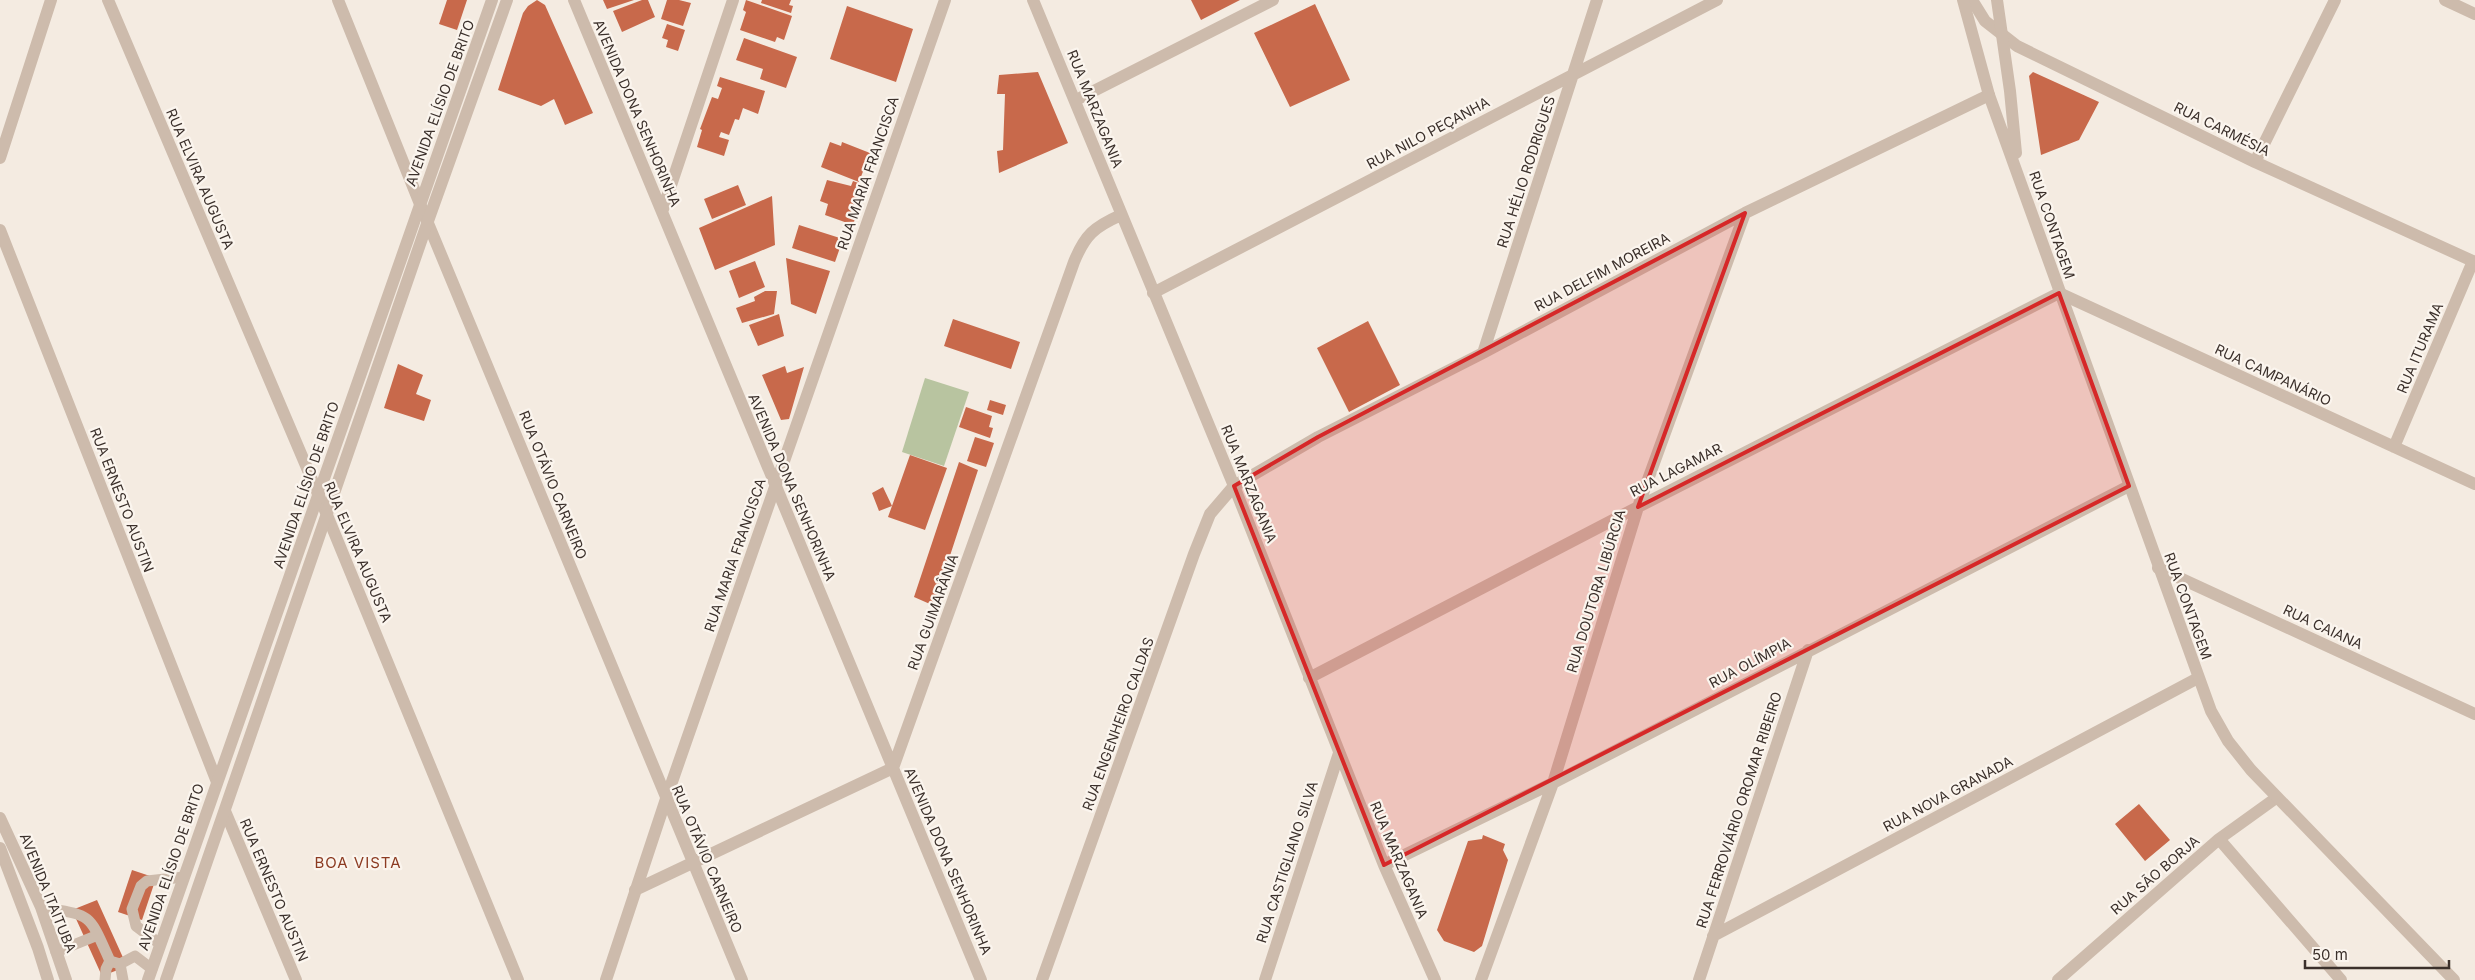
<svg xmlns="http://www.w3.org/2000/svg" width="2475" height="980" font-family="Inter,sans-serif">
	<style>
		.green { fill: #b8c4a0 }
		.building { fill: #c8694b }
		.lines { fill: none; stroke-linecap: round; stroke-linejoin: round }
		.service { stroke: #cdbbac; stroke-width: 11 }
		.minor { stroke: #cdbbac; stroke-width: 12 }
		.tertiary { stroke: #cdbbac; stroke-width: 12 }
		.marked { fill: #d62828; fill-opacity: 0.2; stroke: #d62828; stroke-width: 4; stroke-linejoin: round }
		.labels { text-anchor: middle; stroke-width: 4.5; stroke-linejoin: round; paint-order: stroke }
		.street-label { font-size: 14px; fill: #3b302b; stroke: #fbf5ee }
		.neighbourhood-label { font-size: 15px; letter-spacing: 1px; fill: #8c3b22; stroke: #fbf5ee }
	</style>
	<rect width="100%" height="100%" fill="#f4ebe1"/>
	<path class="green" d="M 925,378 L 969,392 L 944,466 L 902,452 Z"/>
	<path class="building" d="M 447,0 L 467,0 L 457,30 L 439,24 Z
		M 537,0 L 545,5 L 593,113 L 565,125 L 554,99 L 541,106 L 498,90 L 523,13 L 528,6 Z
		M 603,0 L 634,0 L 607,9 Z
		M 642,0 L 648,0 L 655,17 L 622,32 L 613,11 Z
		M 667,0 L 679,0 L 691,3 L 683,26 L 661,19 Z
		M 746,0 L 792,16 L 784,40 L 777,37 L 775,42 L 740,30 L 746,12 L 743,10 Z
		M 762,0 L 791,0 L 789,5 L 793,6 L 791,13 L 761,3 Z
		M 1191,0 L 1240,0 L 1201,20 Z
		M 1315,4 L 1350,80 L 1290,107 L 1254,33 Z
		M 847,6 L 913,29 L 896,82 L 830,59 Z
		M 667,24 L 685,30 L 678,51 L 666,47 L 668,40 L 662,38 Z
		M 744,38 L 797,57 L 786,88 L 760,79 L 763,69 L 736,60 Z
		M 1038,72 L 1068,143 L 999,173 L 997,151 L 1003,150 L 1005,94 L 997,94 L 999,75 Z
		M 2033,72 L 2099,102 L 2079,140 L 2041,155 L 2029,76 Z
		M 720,77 L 765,91 L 758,114 L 743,108 L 739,120 L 735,119 L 729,135 L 721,132 L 719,137 L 729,140 L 724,156 L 697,147 L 702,130 L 700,129 L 712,97 L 718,99 L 722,88 L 717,86 Z
		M 830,142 L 841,146 L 842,142 L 870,153 L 859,182 L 821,167 Z
		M 827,180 L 851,186 L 853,181 L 866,186 L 853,225 L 825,215 L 828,204 L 820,201 Z
		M 738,185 L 746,205 L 712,219 L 704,199 Z
		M 772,196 L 775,245 L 715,270 L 699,228 Z
		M 799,225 L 843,239 L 835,262 L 792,248 Z
		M 786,258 L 830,271 L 816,314 L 791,304 Z
		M 755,261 L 765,287 L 739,298 L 729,271 Z
		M 765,291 L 777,291 L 774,314 L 742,323 L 736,308 L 755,301 L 754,297 Z
		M 779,314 L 784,336 L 758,346 L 749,325 Z
		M 953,319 L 1020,342 L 1011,369 L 944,346 Z
		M 1368,321 L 1400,385 L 1349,412 L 1317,348 Z
		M 398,364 L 423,375 L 416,394 L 431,400 L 424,421 L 384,408 Z
		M 785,366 L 787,373 L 804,367 L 789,419 L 781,420 L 762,375 Z
		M 990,400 L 1006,405 L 1003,415 L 987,410 Z
		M 966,407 L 992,416 L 989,427 L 993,428 L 990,438 L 959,427 Z
		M 975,437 L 994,443 L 986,467 L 967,461 Z
		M 910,455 L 947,468 L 925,530 L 888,517 L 892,506 L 879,511 L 872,493 L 883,487 L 892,506 Z
		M 959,462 L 978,470 L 945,571 L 950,573 L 939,608 L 914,597 Z
		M 2139,804 L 2170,840 L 2145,861 L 2115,824 Z
		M 1483,835 L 1505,844 L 1503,850 L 1508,860 L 1482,946 L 1474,952 L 1444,941 L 1437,930 L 1468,841 L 1482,839 Z
		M 132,870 L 156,878 L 142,920 L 118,912 Z
		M 97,900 L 125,962 L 123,968 L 102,976 L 72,910 Z"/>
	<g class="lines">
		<path class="service" d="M 41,907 C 93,916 88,912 110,961
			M 160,944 L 136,926 L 132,909 L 141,886 L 147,881 L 184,877
			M 56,952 L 98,935
			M 120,964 L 135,956 L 152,969
			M 105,980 L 106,969 L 110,961 L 120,964 L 123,980"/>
		<path class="minor" d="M 108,0 L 327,515 L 518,980
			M 338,0 L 420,204 L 742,980
			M 574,0 L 981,980
			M 1033,0 L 1234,486 L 1384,865 L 1435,980
			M 1972,0 L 1985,21 L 2017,46 L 2255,162 L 2475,262
			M 2445,0 L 2475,14
			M 1076,100 L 1273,0
			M 0,158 L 51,0
			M 2255,162 L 2335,0
			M 662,212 L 733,0
			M 0,230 L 217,782
			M 1153,293 L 1717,0
			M 1483,353 L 1597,0
			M 2394,447 L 2473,261
			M 2158,568 L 2475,714
			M 1309,678 L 1638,507 L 2059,293 L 2475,484
			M 225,811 L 296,980
			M 2219,839 L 2341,980
			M 1384,865 L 1553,783 L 2129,486
			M 635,890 L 893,768 L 1074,262 C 1085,235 1094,227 1121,215
			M 1713,936 L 2198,678
			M 606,980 L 666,799 L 945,0
			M 1042,980 L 1194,554 L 1210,514 L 1234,486 L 1318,437 L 1483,353 L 1745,213 L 1989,95
			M 1265,980 L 1339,753
			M 1481,980 L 1553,783 L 1638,507 L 1745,213
			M 1699,980 L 1808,650
			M 2058,980 L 2219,839 L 2276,798"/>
		<path class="tertiary" d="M 1963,0 L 1989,95 L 2211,711 L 2228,741 L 2251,770 L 2454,980
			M 1997,0 L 2010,91 L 2016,153
			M 0,818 L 41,907 L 66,980
			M 0,848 L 38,948 L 48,980
			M 148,980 L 492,0
			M 166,980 L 428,221 L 507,0"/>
	</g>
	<path class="marked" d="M 1745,213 L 1638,507 L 2059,293 L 2129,486 L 1384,865 L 1234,486 L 1318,437 Z"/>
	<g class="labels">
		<g class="street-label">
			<text transform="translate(440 103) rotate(-70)" y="5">AVENIDA ELÍSIO DE BRITO</text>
			<text transform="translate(1095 109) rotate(68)" y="5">RUA MARZAGANIA</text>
			<text transform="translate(637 113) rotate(67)" y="5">AVENIDA DONA SENHORINHA</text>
			<text transform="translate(2222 129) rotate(26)" y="5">RUA CARMÉSIA</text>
			<text transform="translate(1428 133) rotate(-28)" y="5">RUA NILO PEÇANHA</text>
			<text transform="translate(1526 172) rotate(-72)" y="5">RUA HÉLIO RODRIGUES</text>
			<text transform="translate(868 173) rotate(-71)" y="5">RUA MARIA FRANCISCA</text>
			<text transform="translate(200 179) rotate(67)" y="5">RUA ELVIRA AUGUSTA</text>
			<text transform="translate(2052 225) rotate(71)" y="5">RUA CONTAGEM</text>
			<text transform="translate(1602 272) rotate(-28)" y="5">RUA DELFIM MOREIRA</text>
			<text transform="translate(2420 348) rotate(-67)" y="5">RUA ITURAMA</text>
			<text transform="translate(2273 375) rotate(25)" y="5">RUA CAMPANÁRIO</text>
			<text transform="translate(1676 470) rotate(-27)" y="5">RUA LAGAMAR</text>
			<text transform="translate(1249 484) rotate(68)" y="5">RUA MARZAGANIA</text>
			<text transform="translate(306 485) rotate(-71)" y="5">AVENIDA ELÍSIO DE BRITO</text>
			<text transform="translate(553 485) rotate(68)" y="5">RUA OTÁVIO CARNEIRO</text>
			<text transform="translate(792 487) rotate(67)" y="5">AVENIDA DONA SENHORINHA</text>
			<text transform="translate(122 500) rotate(69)" y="5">RUA ERNESTO AUSTIN</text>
			<text transform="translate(358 552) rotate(67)" y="5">RUA ELVIRA AUGUSTA</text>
			<text transform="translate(735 555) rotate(-71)" y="5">RUA MARIA FRANCISCA</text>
			<text transform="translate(1596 591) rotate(-73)" y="5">RUA DOUTORA LIBÚRCIA</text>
			<text transform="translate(2188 606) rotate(70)" y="5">RUA CONTAGEM</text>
			<text transform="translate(933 612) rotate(-70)" y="5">RUA GUIMARÂNIA</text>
			<text transform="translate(2323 627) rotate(25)" y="5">RUA CAIANA</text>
			<text transform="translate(1750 663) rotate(-28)" y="5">RUA OLÍMPIA</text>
			<text transform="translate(1118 724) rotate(-70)" y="5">RUA ENGENHEIRO CALDAS</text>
			<text transform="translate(1948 794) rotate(-28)" y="5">RUA NOVA GRANADA</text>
			<text transform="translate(1739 810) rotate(-72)" y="5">RUA FERROVIÁRIO OROMAR RIBEIRO</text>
			<text transform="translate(707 859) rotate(67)" y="5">RUA OTÁVIO CARNEIRO</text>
			<text transform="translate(1399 860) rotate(67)" y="5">RUA MARZAGANIA</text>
			<text transform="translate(948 861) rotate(67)" y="5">AVENIDA DONA SENHORINHA</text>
			<text transform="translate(1287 862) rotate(-72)" y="5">RUA CASTIGLIANO SILVA</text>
			<text transform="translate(171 867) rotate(-71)" y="5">AVENIDA ELÍSIO DE BRITO</text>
			<text transform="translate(2155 875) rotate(-41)" y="5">RUA SÃO BORJA</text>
			<text transform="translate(274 890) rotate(67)" y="5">RUA ERNESTO AUSTIN</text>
			<text transform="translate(48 893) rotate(68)" y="5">AVENIDA ITAITUBA</text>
		</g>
		<g class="neighbourhood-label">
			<text x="358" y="868">BOA VISTA</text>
		</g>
	</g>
	<path d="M2305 960v8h144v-8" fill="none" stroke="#3b302b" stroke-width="2.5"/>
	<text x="2312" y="960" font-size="15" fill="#3b302b" stroke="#fbf5ee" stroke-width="4" paint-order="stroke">50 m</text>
</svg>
